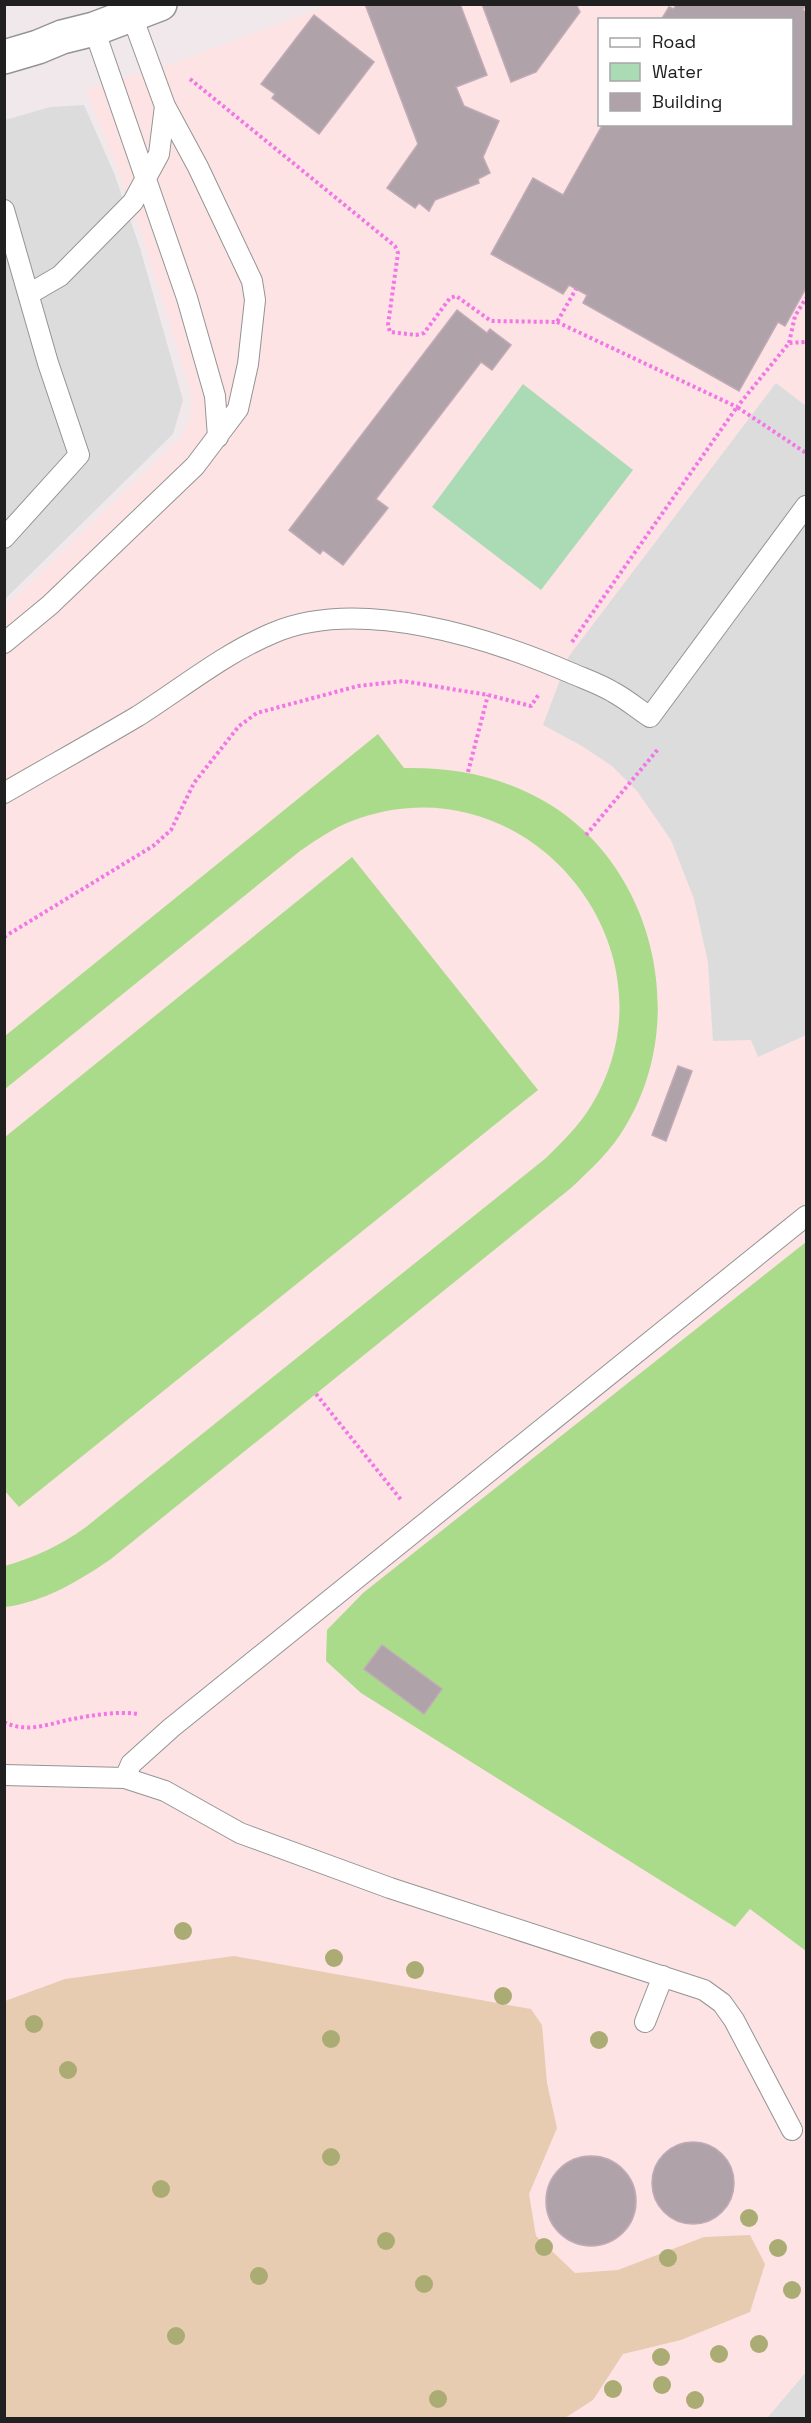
<svg xmlns="http://www.w3.org/2000/svg" width="811" height="2423" font-family="'Space Grotesk',sans-serif">
	<style>
		.residential { fill: #deddde }
		.education { fill: #fde3e4; fill-rule: evenodd }
		.grass { fill: #e7ccb1 }
		.pitch { fill: #aadb8a }
		.parking { fill: #dcdcdc }
		.water { fill: #abdbb5 }
		.building { fill: #afa3a9; stroke: #c1aab7; stroke-width: 1.5 }
		.lines { fill: none; stroke-linecap: round; stroke-linejoin: round }
		.lane-casing { stroke: #949494; stroke-width: 22 }
		.street-casing { stroke: #949494; stroke-width: 36 }
		.path { stroke: #f376e7; stroke-width: 4; stroke-dasharray: 3 3; stroke-linecap: butt }
		.lane { stroke: #fff; stroke-width: 20 }
		.street { stroke: #fff; stroke-width: 33 }
		.tree { fill: #abac74 }
	</style>
	<rect width="100%" height="100%" fill="#f0e8eb"/>
	<path class="residential" d="M 806,2372 L 806,2418 L 767,2418 Z"/>
	<path class="education" d="M 328,5 L 806,5 L 806,2372 L 767,2418 L 5,2418 L 5,607 L 181,437 L 190,418 L 191,394 L 139,225 L 86,89 L 177,62 ZM 600,20 L 792,20 L 792,124 L 600,124 Z"/>
	<path class="grass" d="M 234,1956 L 531,2009 L 542,2025 L 547,2083 L 557,2128 L 529,2194 L 536,2236 L 575,2273 L 618,2270 L 704,2237 L 750,2235 L 765,2264 L 750,2312 L 681,2340 L 623,2354 L 593,2400 L 565,2418 L 5,2418 L 5,2001 L 65,1979 Z"/>
	<path class="pitch" d="M 378,734 L 404,768 C 454,767 500,776 544,801 C 654,864 691,1019 625,1127 C 611,1151 591,1169 571,1188 L 111,1559 C 79,1581 44,1602 5,1607 L 5,1566 C 35,1557 60,1546 86,1527 L 546,1158 C 562,1142 579,1126 591,1106 C 685,952 531,760 360,818 C 338,825 319,838 300,851 L 5,1089 L 5,1036 Z
		M 352,857 L 538,1090 L 19,1507 L 4,1490 L 5,1137 Z
		M 806,1242 L 806,1951 L 750,1909 L 735,1927 L 361,1693 L 326,1661 L 327,1630 L 363,1593 Z"/>
	<path class="parking" d="M 84,105 L 114,173 L 140,248 L 183,400 L 173,434 L 5,599 L 5,120 L 50,107 Z
		M 776,383 L 806,406 L 806,1035 L 758,1057 L 751,1040 L 713,1041 L 708,962 L 694,899 L 671,840 L 637,791 L 612,766 L 582,746 L 543,725 L 569,656 Z"/>
	<path class="water" d="M 523,384 L 633,470 L 541,590 L 432,507 Z"/>
	<path class="building" d="M 365,4 L 460,4 L 487,75 L 456,87 L 464,106 L 499,121 L 483,157 L 490,173 L 478,179 L 479,183 L 435,200 L 429,211 L 419,203 L 415,208 L 387,188 L 418,144 Z
		M 482,4 L 579,4 L 577,6 L 580,12 L 536,72 L 511,82 Z
		M 676,4 L 806,4 L 803,10 L 806,12 L 806,288 L 785,326 L 778,322 L 739,391 L 583,303 L 587,295 L 569,285 L 563,294 L 491,254 L 533,178 L 563,195 L 603,124 L 792,124 L 792,20 L 661,20 L 669,7 L 674,9 Z
		M 314,15 L 374,62 L 319,134 L 272,98 L 275,94 L 261,84 Z
		M 457,310 L 487,333 L 490,329 L 511,345 L 492,370 L 481,362 L 376,499 L 388,508 L 343,565 L 323,550 L 320,554 L 289,530 Z
		M 678,1066 L 692,1071 L 666,1141 L 652,1135 Z
		M 382,1645 L 442,1689 L 424,1714 L 364,1669 Z
		M652 2183a41 41 0 1 1 82 0a41 41 0 1 1-82 0Z
		M546 2201a45 45 0 1 1 90 0a45 45 0 1 1-90 0Z"/>
	<g class="lines">
		<g class="lane-casing">
			<path id="lane" d="M 94,29 L 187,298 L 215,396 L 218,437
				M 4,210 L 48,363 L 79,455 L 4,538
				M 29,294 L 60,276 L 133,202 L 159,154 L 165,106
				M 4,643 L 50,605 L 195,466 L 238,409 L 248,364 L 255,300 L 252,281 L 198,167 L 165,106 L 132,16
				M 4,793 C 49,767 94,742 138,716 C 182,688 225,653 273,633 C 359,596 490,638 571,673 C 585,679 600,684 613,692 C 626,699 638,709 650,717 L 806,506
				M 4,1775 L 125,1778 L 165,1791 L 240,1833 L 390,1888 L 704,1990 L 722,2003 L 734,2020 L 792,2130
				M 125,1778 L 131,1764 L 171,1728 L 806,1216
				M 645,2022 L 663,1976"/>
		</g>
		<g class="street-casing">
			<path id="street" d="M 4,57 L 38,47 L 62,37 L 94,29 L 160,4"/>
		</g>
		<path class="path" d="M 190,79 L 395,246 L 398,253 L 388,325 L 390,332 L 416,335 L 424,333 L 450,298 L 456,296 L 491,321 L 557,322 L 576,289
			M 557,322 L 737,407 L 789,343 L 806,342
			M 789,343 L 795,316 L 806,298
			M 572,642 L 737,407 L 806,453
			M 468,772 L 488,695
			M 586,835 L 659,748
			M 4,937 L 153,846 L 171,830 L 194,783 L 239,726 L 257,713 L 358,686 L 403,681 L 488,695 L 531,706 L 539,694
			M 316,1394 L 402,1501
			M 4,1722 C 27,1734 51,1723 73,1719 C 93,1715 118,1711 139,1714"/>
		<use href="#lane" class="lane"/>
		<use href="#street" class="street"/>
	</g>
	<g class="tree">
		<circle cx="183" cy="1931" r="9"/>
		<circle cx="334" cy="1958" r="9"/>
		<circle cx="415" cy="1970" r="9"/>
		<circle cx="503" cy="1996" r="9"/>
		<circle cx="34" cy="2024" r="9"/>
		<circle cx="331" cy="2039" r="9"/>
		<circle cx="599" cy="2040" r="9"/>
		<circle cx="68" cy="2070" r="9"/>
		<circle cx="331" cy="2157" r="9"/>
		<circle cx="161" cy="2189" r="9"/>
		<circle cx="749" cy="2218" r="9"/>
		<circle cx="386" cy="2241" r="9"/>
		<circle cx="544" cy="2247" r="9"/>
		<circle cx="778" cy="2248" r="9"/>
		<circle cx="668" cy="2258" r="9"/>
		<circle cx="259" cy="2276" r="9"/>
		<circle cx="424" cy="2284" r="9"/>
		<circle cx="792" cy="2290" r="9"/>
		<circle cx="176" cy="2336" r="9"/>
		<circle cx="759" cy="2344" r="9"/>
		<circle cx="719" cy="2354" r="9"/>
		<circle cx="661" cy="2357" r="9"/>
		<circle cx="662" cy="2385" r="9"/>
		<circle cx="613" cy="2389" r="9"/>
		<circle cx="438" cy="2399" r="9"/>
		<circle cx="695" cy="2400" r="9"/>
	</g>
	<rect width="811" height="2423" fill="none" stroke="#202020" stroke-width="12"/>
	<rect x="598" y="18" width="195" height="108" fill="#ffffff" stroke="#a6a6a6" stroke-width="1.5"/>
	<rect x="610" y="38" width="30" height="9" fill="#ffffff" stroke="#a6a6a6" stroke-width="1.5"/>
	<text x="652" y="48" font-size="18" fill="#202020">Road</text>
	<rect x="610" y="63" width="30" height="18" fill="#abdbb5" stroke="#a6a6a6" stroke-width="1.5"/>
	<text x="652" y="78" font-size="18" fill="#202020">Water</text>
	<rect x="610" y="93" width="30" height="18" fill="#afa3a9" stroke="#a6a6a6" stroke-width="1.5"/>
	<text x="652" y="108" font-size="18" fill="#202020">Building</text>
</svg>
